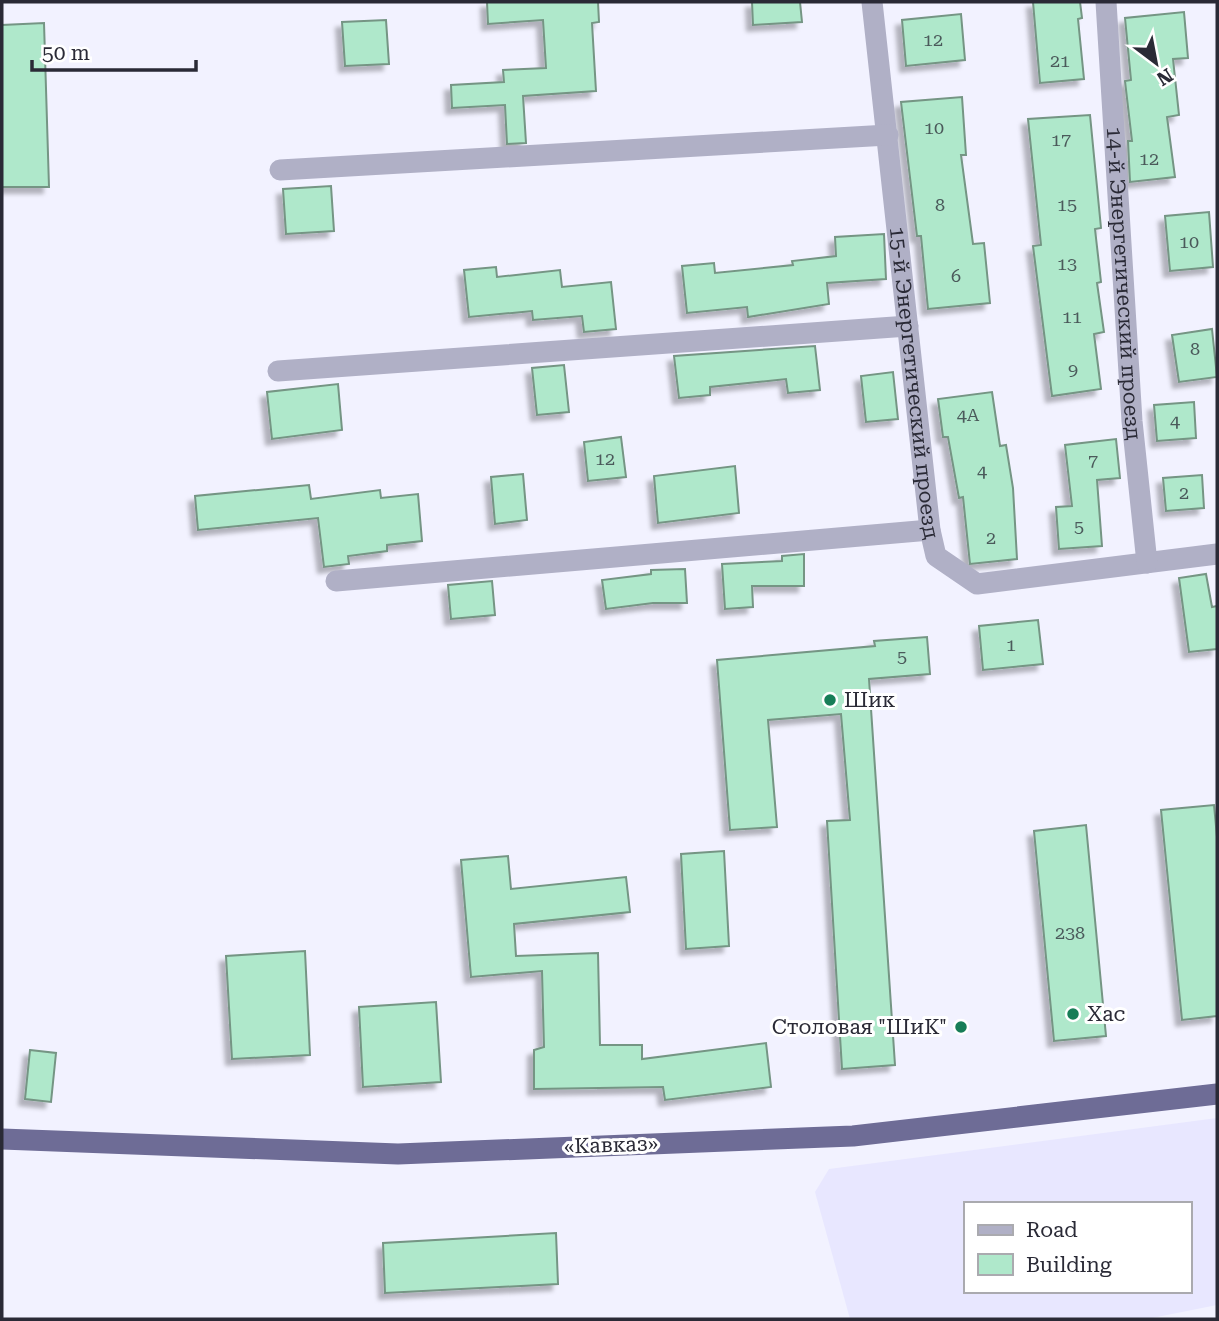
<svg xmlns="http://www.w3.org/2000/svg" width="1219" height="1321" font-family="'Roboto Serif',serif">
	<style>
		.built { fill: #e8e7ff; fill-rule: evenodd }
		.building { fill: #afe8cb; stroke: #759584; stroke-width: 2; filter: url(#shadow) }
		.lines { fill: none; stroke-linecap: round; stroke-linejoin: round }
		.minor { stroke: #b0b0c6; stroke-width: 21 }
		.trunk { stroke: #6e6c96; stroke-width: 21 }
		.poi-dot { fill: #177d57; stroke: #fff; stroke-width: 2.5 }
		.labels { text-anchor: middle; stroke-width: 6; stroke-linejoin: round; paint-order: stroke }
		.number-label { font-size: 18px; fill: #4b5a5b }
		.street-label { font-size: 21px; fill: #2a2a36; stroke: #fff }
		.poi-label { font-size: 21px; fill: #2a2a36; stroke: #fff; text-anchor: start }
	</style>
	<defs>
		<filter id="shadow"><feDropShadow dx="-6" dy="6" stdDeviation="2" flood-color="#0004"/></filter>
	</defs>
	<rect width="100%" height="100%" fill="#f2f2ff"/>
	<path class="built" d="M 1217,1118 L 1217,1305 L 1147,1319 L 850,1319 L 815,1192 L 829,1169 ZM 965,1204 L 1189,1204 L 1189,1291 L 965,1291 Z"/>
	<path class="building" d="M 487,2 L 598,2 L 599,22 L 592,23 L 596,91 L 523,96 L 526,143 L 507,144 L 505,105 L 452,108 L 451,85 L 504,82 L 503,70 L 546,68 L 543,20 L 488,24 Z
		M 752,2 L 800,2 L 802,22 L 753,25 Z
		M 1033,2 L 1080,2 L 1082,18 L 1078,19 L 1084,79 L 1040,83 Z
		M 1184,12 L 1188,58 L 1173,59 L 1179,115 L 1167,117 L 1175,177 L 1130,182 L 1128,141 L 1132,141 L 1125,81 L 1131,80 L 1125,18 Z
		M 961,14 L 965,60 L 906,66 L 902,20 Z
		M 386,20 L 389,64 L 345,66 L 342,22 Z
		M 44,23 L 49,187 L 2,187 L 2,25 Z
		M 962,97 L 966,155 L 961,155 L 973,244 L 984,243 L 990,303 L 928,309 L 921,236 L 917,236 L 901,102 Z
		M 1090,115 L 1101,228 L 1095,229 L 1101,282 L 1097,283 L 1104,332 L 1094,334 L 1101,389 L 1052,396 L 1033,246 L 1041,245 L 1028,119 Z
		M 331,186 L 334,231 L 286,234 L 283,189 Z
		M 1209,212 L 1213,267 L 1170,271 L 1165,216 Z
		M 884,234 L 886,279 L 827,283 L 829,304 L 748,317 L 747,307 L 687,313 L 682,266 L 714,263 L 715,273 L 793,265 L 792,261 L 836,256 L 835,237 Z
		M 496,267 L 497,277 L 560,270 L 562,287 L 611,282 L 616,329 L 584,332 L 582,316 L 533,320 L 532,311 L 469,317 L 464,270 Z
		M 1212,329 L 1217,377 L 1179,382 L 1172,335 Z
		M 815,346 L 820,390 L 788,393 L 786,379 L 710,387 L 710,395 L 679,398 L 674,356 Z
		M 564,365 L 569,412 L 537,415 L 532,368 Z
		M 893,372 L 898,419 L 866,422 L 861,376 Z
		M 338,384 L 342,430 L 272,439 L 267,392 Z
		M 992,392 L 1000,446 L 1006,445 L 1013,488 L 1017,559 L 970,564 L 963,497 L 959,498 L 948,437 L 943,437 L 938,399 Z
		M 1194,402 L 1196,438 L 1157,441 L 1154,405 Z
		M 621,437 L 626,477 L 588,481 L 584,442 Z
		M 1116,439 L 1120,478 L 1097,480 L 1102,546 L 1059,549 L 1056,507 L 1072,506 L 1065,445 Z
		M 735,466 L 739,513 L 658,523 L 654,476 Z
		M 523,474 L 527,520 L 495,524 L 491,477 Z
		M 1202,475 L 1204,508 L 1166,511 L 1163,478 Z
		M 309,485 L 311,499 L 380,490 L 381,498 L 418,494 L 422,541 L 387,545 L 387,551 L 348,556 L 349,564 L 324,567 L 318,518 L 198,530 L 195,496 Z
		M 804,554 L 804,586 L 752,586 L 753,607 L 725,609 L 722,564 L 782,561 L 782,556 Z
		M 685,569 L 687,603 L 653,603 L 606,609 L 602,580 L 651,574 L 651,570 Z
		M 1206,574 L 1212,607 L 1217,606 L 1217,649 L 1189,652 L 1179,578 Z
		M 492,581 L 495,615 L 451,619 L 448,585 Z
		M 1038,620 L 1043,664 L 983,670 L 979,626 Z
		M 927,637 L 930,674 L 869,679 L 895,1065 L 842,1069 L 827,821 L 850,820 L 841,714 L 768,720 L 777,827 L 730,830 L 717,660 L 875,646 L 874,641 Z
		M 1214,805 L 1217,837 L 1217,1016 L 1182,1020 L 1161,810 Z
		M 1086,825 L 1106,1036 L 1054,1041 L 1034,831 Z
		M 724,851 L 729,946 L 686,949 L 681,854 Z
		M 508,856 L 511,889 L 626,877 L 630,912 L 514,924 L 516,956 L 598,953 L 600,1045 L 642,1045 L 642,1059 L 766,1043 L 771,1087 L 665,1100 L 663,1087 L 534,1089 L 534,1050 L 544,1047 L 542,971 L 471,977 L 461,860 Z
		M 305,951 L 310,1055 L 232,1059 L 226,956 Z
		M 436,1002 L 441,1082 L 363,1087 L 359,1007 Z
		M 30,1050 L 56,1053 L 51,1102 L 25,1099 Z
		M 556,1233 L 558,1284 L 385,1293 L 383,1243 Z"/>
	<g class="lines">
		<g class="minor">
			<path id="s1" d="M 872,2 L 930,530 L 936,556 L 977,584 L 1217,554"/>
			<path id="s2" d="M 1106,2 L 1132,421 L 1147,563"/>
			<path d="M 280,170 L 888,135"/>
			<path d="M 278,371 L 908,326"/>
			<path d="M 336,581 L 930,530"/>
		</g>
		<path class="trunk" d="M 2,1139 L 398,1154 L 853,1136 L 1217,1094"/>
	</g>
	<g class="poi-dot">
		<circle cx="830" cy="700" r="7"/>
		<circle cx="1073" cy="1014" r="7"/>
		<circle cx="961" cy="1027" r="7"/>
	</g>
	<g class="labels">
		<g class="number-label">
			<text x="933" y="46">12</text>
			<text x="1060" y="67">21</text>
			<text x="934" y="134">10</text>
			<text x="1061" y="146">17</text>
			<text x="1149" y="165">12</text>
			<text x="940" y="211">8</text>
			<text x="1067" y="211">15</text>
			<text x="1189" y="248">10</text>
			<text x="1067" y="270">13</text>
			<text x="956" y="282">6</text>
			<text x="1072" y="323">11</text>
			<text x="1195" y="355">8</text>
			<text x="1073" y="376">9</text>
			<text x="968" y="421">4А</text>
			<text x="1175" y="427">4</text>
			<text x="605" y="465">12</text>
			<text x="1093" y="467">7</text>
			<text x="982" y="477">4</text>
			<text x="1184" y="499">2</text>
			<text x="1079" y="533">5</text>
			<text x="991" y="544">2</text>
			<text x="1011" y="651">1</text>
			<text x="902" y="663">5</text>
			<text x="1070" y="939">238</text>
		</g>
		<g class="street-label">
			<text dy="7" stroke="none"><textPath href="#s2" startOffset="282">14-й Энергетический проезд</textPath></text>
			<text dy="7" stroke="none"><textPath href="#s1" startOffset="383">15-й Энергетический проезд</textPath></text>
			<text transform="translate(611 1145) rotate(-2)" y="7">«Кавказ»</text>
		</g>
		<g class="poi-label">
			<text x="844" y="707">Шик</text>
			<text x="1087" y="1021">Хас</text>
			<text x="947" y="1034" text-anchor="end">Столовая "ШиК"</text>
		</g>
	</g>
	<rect width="1219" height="1321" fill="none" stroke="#2a2a36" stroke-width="7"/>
	<rect x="964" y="1202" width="228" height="91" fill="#ffffff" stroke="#aaaaaf" stroke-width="2"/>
	<rect x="978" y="1225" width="35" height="10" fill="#b0b0c6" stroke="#aaaaaf" stroke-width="2"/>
	<text x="1026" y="1237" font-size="21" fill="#2a2a36">Road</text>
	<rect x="978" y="1254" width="35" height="21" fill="#afe8cb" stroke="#aaaaaf" stroke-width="2"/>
	<text x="1026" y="1272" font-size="21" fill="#2a2a36">Building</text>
	<g transform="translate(1156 63) rotate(148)" stroke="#ffffff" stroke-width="5" paint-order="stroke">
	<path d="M0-5L12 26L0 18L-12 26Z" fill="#2a2a36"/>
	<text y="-10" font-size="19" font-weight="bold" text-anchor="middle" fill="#2a2a36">N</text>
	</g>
	<path d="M32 60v10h164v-10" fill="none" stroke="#2a2a36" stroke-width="3.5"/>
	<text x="42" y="60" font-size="21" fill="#2a2a36" stroke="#ffffff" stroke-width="5" paint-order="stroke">50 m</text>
</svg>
